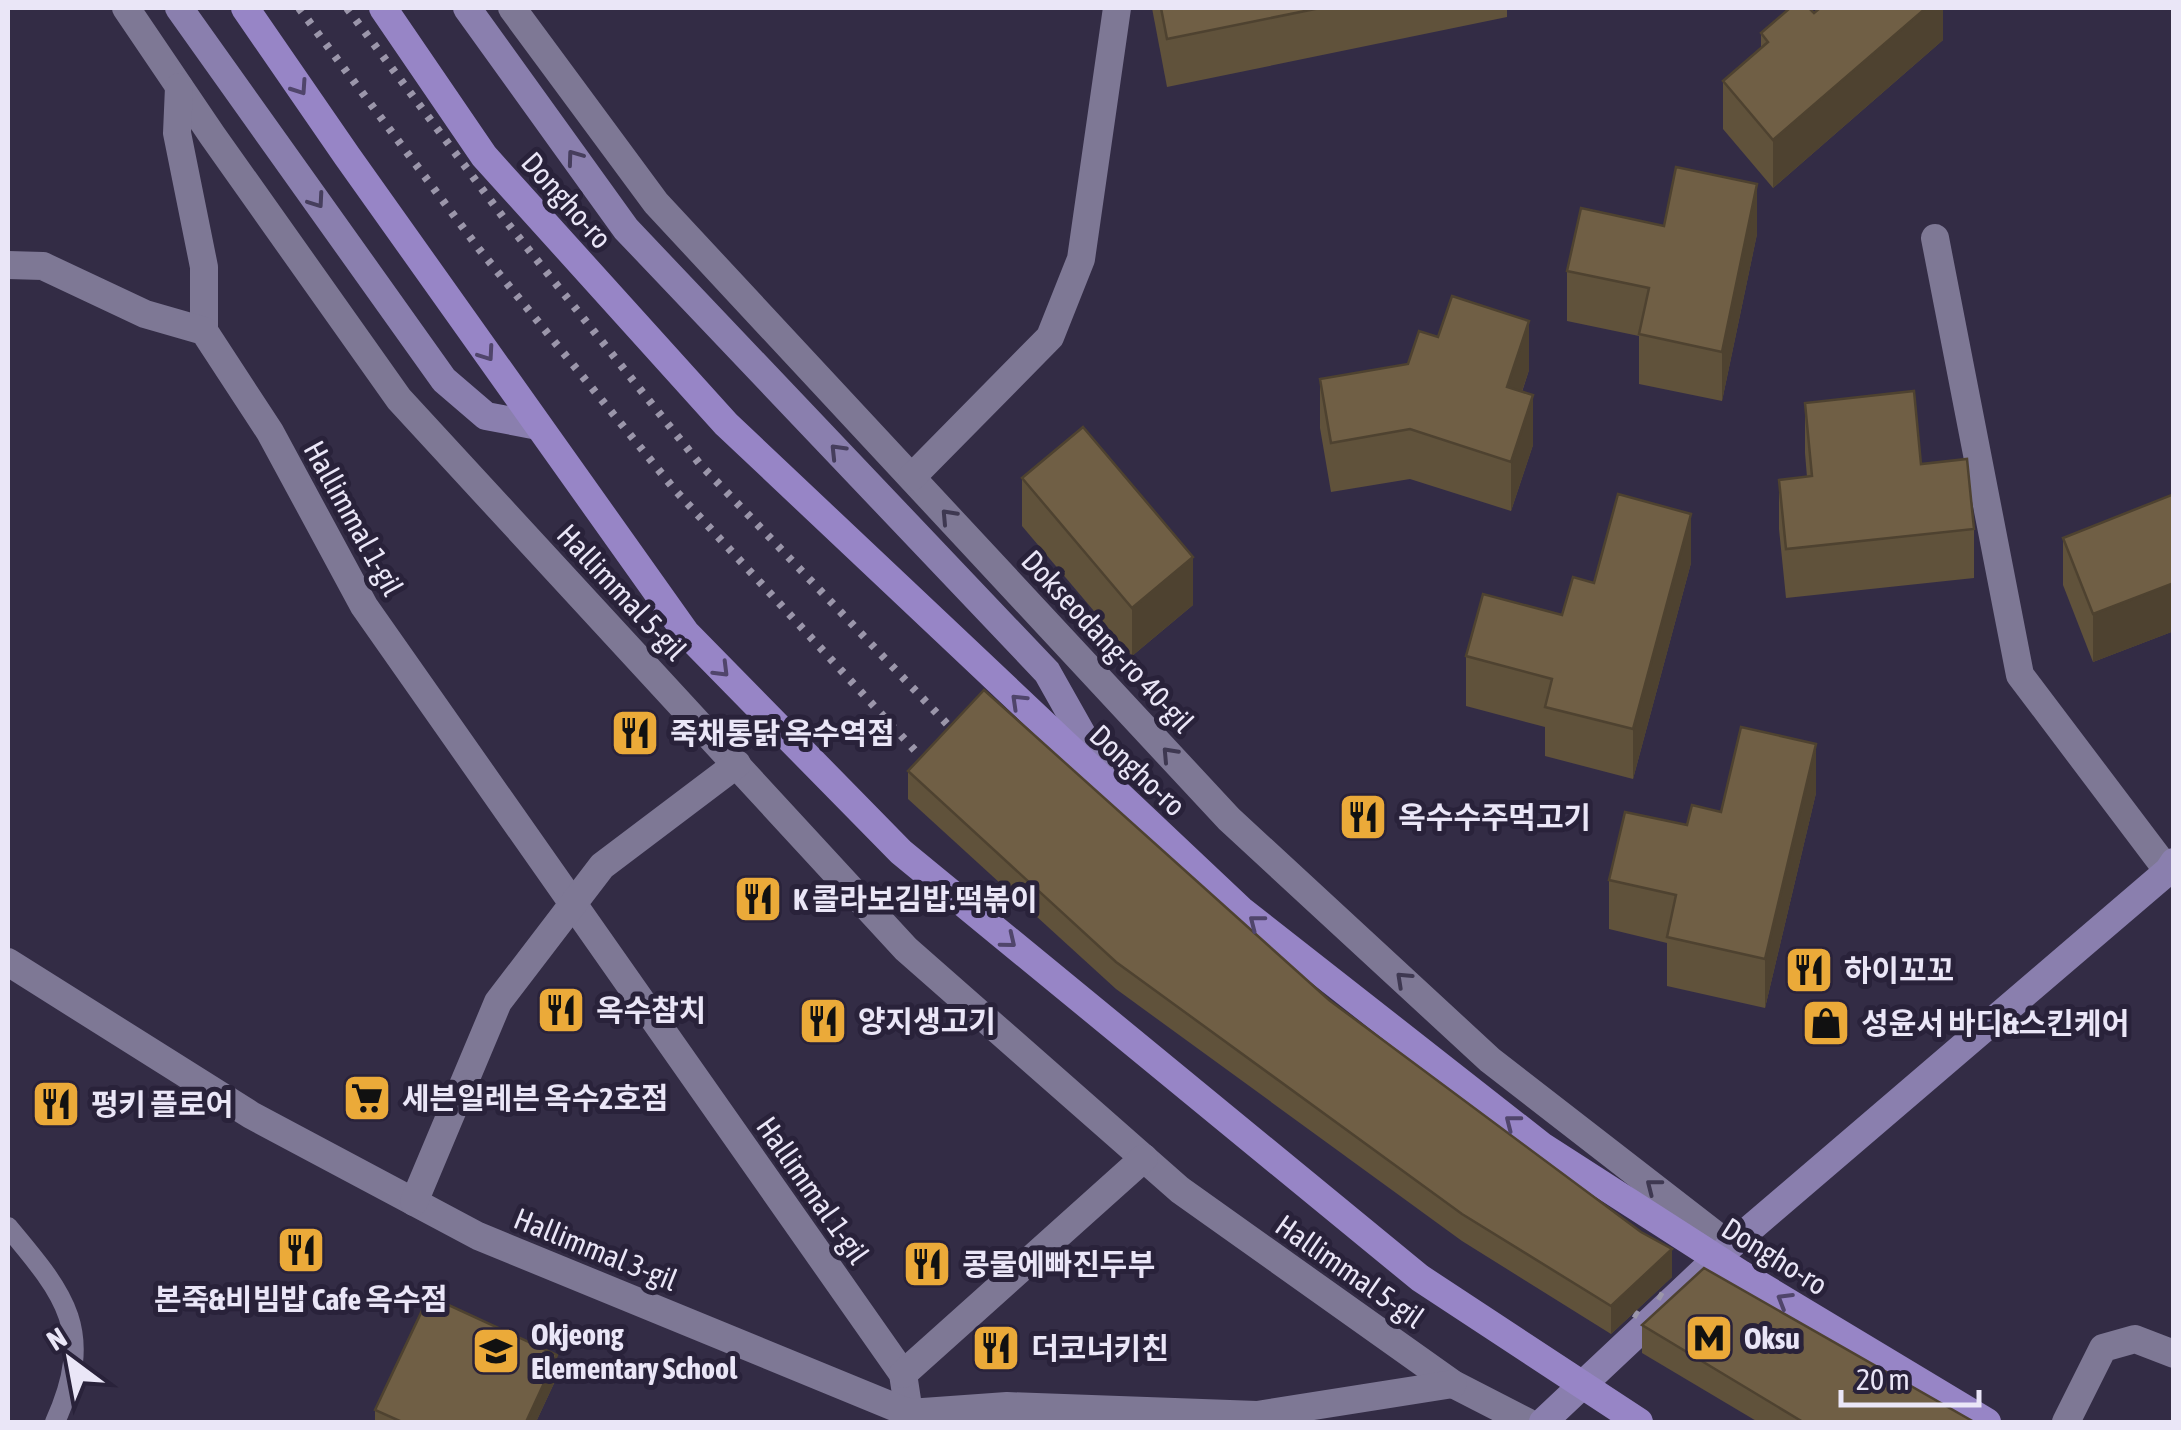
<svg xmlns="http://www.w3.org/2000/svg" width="2181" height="1430" font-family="'Asap Condensed','Noto Sans KR',sans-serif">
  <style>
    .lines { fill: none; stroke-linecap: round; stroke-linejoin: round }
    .service { stroke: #7e7895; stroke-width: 20 }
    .pedestrian { stroke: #7e7895; stroke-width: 28 }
    .minor { stroke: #7e7895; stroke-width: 28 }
    .secondary { stroke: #8a7fae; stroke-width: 28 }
    .primary { stroke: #9785c6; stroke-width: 28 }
    .rail { stroke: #9b96aa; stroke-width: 8; stroke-dasharray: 5 10; stroke-linecap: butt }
    .wall { fill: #60523b }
    .shaded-wall { fill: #4e4230 }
    .building { fill: #705f45; stroke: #4e4230; stroke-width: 2.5 }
    .oneway { stroke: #50456b }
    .oneway2 { stroke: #463e5d }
    .oneway3 { stroke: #3e3851 }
    .labels { text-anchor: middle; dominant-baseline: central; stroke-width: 10; stroke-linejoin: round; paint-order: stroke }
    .street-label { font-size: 30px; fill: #eae6f7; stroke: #29223a }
    .poi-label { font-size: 30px; font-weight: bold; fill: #eae6f7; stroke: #29223a; text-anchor: start }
  </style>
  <rect width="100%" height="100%" fill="#332c45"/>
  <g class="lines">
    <path class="service" d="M8,1227C65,1295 96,1331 55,1422"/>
    <polyline class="pedestrian" points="2066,1422 2103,1348 2135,1339 2174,1354"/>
    <g class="minor">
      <polyline points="126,8 212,135 399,399 906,949 1180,1190 1453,1384 1527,1422"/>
      <polyline points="512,8 656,203 1229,819 1490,1060 1730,1246"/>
      <polyline points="179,87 177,133 204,267 204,331"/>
      <polyline points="1935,238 2020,675 2168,871"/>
      <polyline points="8,265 43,266 145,314 204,331 270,432 364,606 903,1374 909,1413 914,1422"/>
      <polyline points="912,477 1050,337 1081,259 1117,8"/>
      <polyline points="8,962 251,1115 478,1236 909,1413 1007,1406 1257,1415 1453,1384"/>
      <polyline points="414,1202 498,1002 602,866 737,764"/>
      <polyline points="903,1374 1144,1158"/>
    </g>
    <g class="secondary">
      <polyline points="179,8 444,380 486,416 538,426"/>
      <polyline points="467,8 626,229 1047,672 1109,782"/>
      <polyline points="1543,1422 1730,1246 2168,871 2174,862"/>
    </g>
    <g class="primary">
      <polyline points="245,8 347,156 686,633 901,852 1420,1278 1639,1422"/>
      <polyline points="383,8 484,156 726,424 1241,910 1542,1146 1741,1274 1987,1422"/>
    </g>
    <g class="rail">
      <polyline points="299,8 479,249 675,490 920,756 944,776"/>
      <polyline points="347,8 509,225 699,463 967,745"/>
      <polyline points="1632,1280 1693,1315"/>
      <polyline points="1608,1298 1673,1336"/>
    </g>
  </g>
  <g class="wall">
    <polygon points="1152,8 1507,8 1507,17 1167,87"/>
    <polygon points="1943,8 1943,40 1773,188 1723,129 1723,81 1761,49 1761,33 1814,13"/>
    <polygon points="2174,128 2174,179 2172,177"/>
    <polygon points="1664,226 1757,234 1722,401 1639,384 1639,336 1567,321 1567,271"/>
    <polygon points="1529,370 1522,392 1533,445 1511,511 1410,479 1331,492 1320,428 1320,379"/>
    <polygon points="1805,403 1921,464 1974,529 1974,578 1786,598 1779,529 1779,480 1807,477 1805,453"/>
    <polygon points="1022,478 1193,605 1132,656 1022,526"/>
    <polygon points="2174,494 2174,631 2093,662 2063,585 2063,538"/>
    <polygon points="1691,563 1633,779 1545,756 1545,727 1466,706 1466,656 1562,615 1594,583"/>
    <polygon points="908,771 1329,1000 1672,1277 1611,1334 1462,1241 1116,989 908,799"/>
    <polygon points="1816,793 1765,1008 1667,986 1667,943 1609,929 1609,880 1687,825 1721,812"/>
    <polygon points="1642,1325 1974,1422 1758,1422 1642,1353"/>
    <polygon points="557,1377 536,1422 375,1422 375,1410"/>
  </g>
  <g class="shaded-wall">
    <polygon points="1926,8 1943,8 1943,40 1773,188 1773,140"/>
    <polygon points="1757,184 1757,234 1722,401 1722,352"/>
    <polygon points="1529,321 1529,370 1507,436 1507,387"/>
    <polygon points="1533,395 1533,445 1511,511 1511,462"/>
    <polygon points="1691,514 1691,563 1633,779 1633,729"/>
    <polygon points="1193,557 1193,605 1132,656 1132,608"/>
    <polygon points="2174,583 2174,631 2093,662 2093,614"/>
    <polygon points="1816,744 1816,793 1765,1008 1765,959"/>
    <polygon points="1672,1249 1672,1277 1611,1334 1611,1306"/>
    <polygon points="557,1355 557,1377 536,1422 526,1422"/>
  </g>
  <g class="building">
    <polygon points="1161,8 1320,8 1167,39"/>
    <polygon points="1790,8 1809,8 1814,13 1820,8 1926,8 1773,140 1723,81 1768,42 1761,33"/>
    <polygon points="1676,167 1757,184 1722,352 1639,334 1649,288 1567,271 1581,208 1664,226"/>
    <polygon points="1452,296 1529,321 1507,387 1533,395 1511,462 1410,429 1331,443 1320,379 1408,364 1419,331 1438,337"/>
    <polygon points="1914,391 1921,464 1967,459 1974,529 1786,549 1779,480 1812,476 1805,403"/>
    <polygon points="1083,427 1193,557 1132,608 1022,478"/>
    <polygon points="1618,494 1691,514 1633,729 1545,707 1552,679 1466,656 1483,594 1562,615 1573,577 1594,583"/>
    <polygon points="2174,494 2174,583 2093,614 2063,538"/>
    <polygon points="984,690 1329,1000 1641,1232 1672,1249 1611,1306 1462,1214 1116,962 908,771"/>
    <polygon points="1741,727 1816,744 1765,959 1667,937 1676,895 1609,880 1625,812 1687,825 1692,805 1721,812"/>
    <polygon points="1704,1268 1974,1422 1803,1422 1642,1325"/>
    <polygon points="429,1296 557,1355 526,1422 402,1422 375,1410"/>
  </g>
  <defs><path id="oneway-chevron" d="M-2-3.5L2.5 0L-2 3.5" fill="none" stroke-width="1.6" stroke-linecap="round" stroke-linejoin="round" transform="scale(2.5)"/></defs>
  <g class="oneway">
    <use href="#oneway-chevron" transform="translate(300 88) rotate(56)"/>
    <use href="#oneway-chevron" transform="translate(487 354) rotate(55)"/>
    <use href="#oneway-chevron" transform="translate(722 670) rotate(45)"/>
    <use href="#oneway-chevron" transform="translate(1018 701) rotate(-136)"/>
    <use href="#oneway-chevron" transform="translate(1256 922) rotate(-142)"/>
    <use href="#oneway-chevron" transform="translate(1009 941) rotate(39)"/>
    <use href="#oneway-chevron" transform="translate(1512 1122) rotate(-142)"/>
    <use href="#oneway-chevron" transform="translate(1784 1300) rotate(-149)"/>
  </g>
  <g class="oneway2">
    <use href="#oneway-chevron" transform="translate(574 157) rotate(-126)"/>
    <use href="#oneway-chevron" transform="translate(317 201) rotate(55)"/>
    <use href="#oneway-chevron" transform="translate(837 451) rotate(-134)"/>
  </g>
  <g class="oneway3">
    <use href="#oneway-chevron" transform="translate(948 516) rotate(-133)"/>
    <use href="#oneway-chevron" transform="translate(1169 754) rotate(-133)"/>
    <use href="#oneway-chevron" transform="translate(1403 979) rotate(-137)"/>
    <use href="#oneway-chevron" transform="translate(1653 1186) rotate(-142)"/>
  </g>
  <defs>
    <g id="restaurant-square" transform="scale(2.5)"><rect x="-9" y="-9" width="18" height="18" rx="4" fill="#ebaa39" stroke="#29223a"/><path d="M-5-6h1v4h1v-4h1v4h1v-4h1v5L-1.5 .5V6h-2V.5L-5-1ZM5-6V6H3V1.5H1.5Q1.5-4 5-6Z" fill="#111"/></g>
    <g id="shop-square" transform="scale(2.5)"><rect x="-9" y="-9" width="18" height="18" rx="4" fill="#ebaa39" stroke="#29223a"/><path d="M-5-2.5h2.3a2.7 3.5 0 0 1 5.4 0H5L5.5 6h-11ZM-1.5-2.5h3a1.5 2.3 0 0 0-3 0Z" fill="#111"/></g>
    <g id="supermarket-square" transform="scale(2.5)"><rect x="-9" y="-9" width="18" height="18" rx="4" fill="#ebaa39" stroke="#29223a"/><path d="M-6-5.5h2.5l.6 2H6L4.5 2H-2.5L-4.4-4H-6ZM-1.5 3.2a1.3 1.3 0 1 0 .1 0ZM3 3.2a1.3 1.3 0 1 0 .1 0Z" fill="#111"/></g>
    <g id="metro-square" transform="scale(2.5)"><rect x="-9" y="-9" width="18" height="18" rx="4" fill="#ebaa39" stroke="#29223a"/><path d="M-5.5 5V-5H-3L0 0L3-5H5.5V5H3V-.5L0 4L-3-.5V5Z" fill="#111"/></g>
    <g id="school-square" transform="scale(2.5)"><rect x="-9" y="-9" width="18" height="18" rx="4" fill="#ebaa39" stroke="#29223a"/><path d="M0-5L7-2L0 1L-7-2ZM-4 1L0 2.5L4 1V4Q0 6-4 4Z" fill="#111"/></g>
  </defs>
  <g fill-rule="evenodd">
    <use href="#restaurant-square" x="635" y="733"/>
    <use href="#restaurant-square" x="1363" y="817"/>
    <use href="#restaurant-square" x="758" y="899"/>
    <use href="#restaurant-square" x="1809" y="970"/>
    <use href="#restaurant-square" x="561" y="1010"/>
    <use href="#restaurant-square" x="823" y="1021"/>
    <use href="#shop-square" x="1826" y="1023"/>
    <use href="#supermarket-square" x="367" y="1098"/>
    <use href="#restaurant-square" x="56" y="1104"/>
    <use href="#restaurant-square" x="301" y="1250"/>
    <use href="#restaurant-square" x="927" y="1264"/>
    <use href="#metro-square" x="1709" y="1338"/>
    <use href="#restaurant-square" x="996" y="1348"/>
    <use href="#school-square" x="496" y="1351"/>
  </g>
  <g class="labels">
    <g class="street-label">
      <text transform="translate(567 200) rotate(48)">Dongho-ro</text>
      <text transform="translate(354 518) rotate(61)">Hallimmal 1-gil</text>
      <text transform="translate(622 592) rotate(47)">Hallimmal 5-gil</text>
      <text transform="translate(1108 641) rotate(47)">Dokseodang-ro 40-gil</text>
      <text transform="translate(1138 770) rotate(43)">Dongho-ro</text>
      <text transform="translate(813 1190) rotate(55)">Hallimmal 1-gil</text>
      <text transform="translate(596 1249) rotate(22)">Hallimmal 3-gil</text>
      <text transform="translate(1775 1256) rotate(32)">Dongho-ro</text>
      <text transform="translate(1350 1271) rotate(35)">Hallimmal 5-gil</text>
    </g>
    <g class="poi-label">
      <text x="670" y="733">죽채통닭 옥수역점</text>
      <text x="1398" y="817">옥수수주먹고기</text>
      <text x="793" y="899">K 콜라보김밥.떡볶이</text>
      <text x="1844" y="970">하이꼬꼬</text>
      <text x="596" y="1010">옥수참치</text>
      <text x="858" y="1021">양지생고기</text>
      <text x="1861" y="1023">성윤서 바디&amp;스킨케어</text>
      <text x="402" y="1098">세븐일레븐 옥수2호점</text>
      <text x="91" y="1104">펑키 플로어</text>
      <text x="962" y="1264">콩물에빠진두부</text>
      <text x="301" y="1299" text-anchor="middle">본죽&amp;비빔밥 Cafe 옥수점</text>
      <text x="531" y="1334">Okjeong<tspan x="531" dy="34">Elementary School</tspan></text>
      <text x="1744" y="1338">Oksu</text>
      <text x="1031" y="1348">더코너키친</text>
    </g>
  </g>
  <rect width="2181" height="1430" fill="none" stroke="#eae6f7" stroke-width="20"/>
  <g transform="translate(70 1360) rotate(328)" stroke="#29223a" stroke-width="8" paint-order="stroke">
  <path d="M0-8L18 38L0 25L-18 38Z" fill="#eae6f7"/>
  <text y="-15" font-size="28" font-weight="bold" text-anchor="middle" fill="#eae6f7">N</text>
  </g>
  <path d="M1841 1390v15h138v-15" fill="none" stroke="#eae6f7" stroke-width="5"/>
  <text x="1856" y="1390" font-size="30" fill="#eae6f7" stroke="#29223a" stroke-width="8" paint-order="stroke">20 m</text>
</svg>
